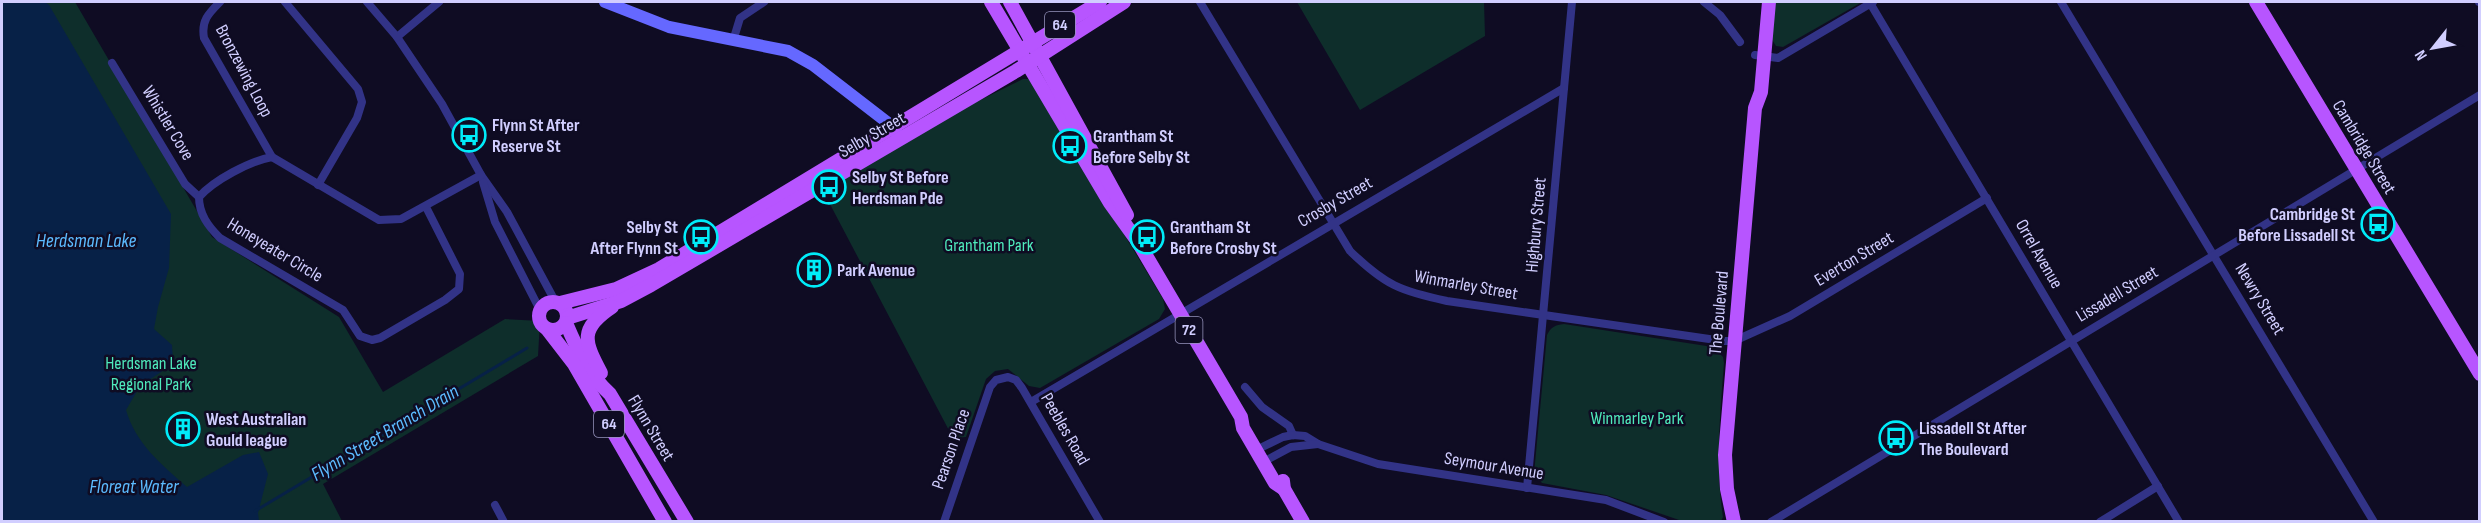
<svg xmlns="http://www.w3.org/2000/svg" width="2481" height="523" font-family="'Sofia Sans Condensed',sans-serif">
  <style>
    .green { fill: #0e2e2b }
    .water { fill: #072147 }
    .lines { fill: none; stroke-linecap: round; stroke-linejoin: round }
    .stream { stroke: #072147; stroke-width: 3 }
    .minor { stroke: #323387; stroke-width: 8 }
    .secondary { stroke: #6568ff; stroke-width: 12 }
    .primary { stroke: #b755ff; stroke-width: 14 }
    .labels { text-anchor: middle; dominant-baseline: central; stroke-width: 5; stroke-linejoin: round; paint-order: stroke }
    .shield { fill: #0f0c23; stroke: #9794bd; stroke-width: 1.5 }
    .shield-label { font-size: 16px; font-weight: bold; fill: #d1ceff }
    .street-label { font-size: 18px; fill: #d1ceff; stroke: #0f0c23 }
    .poi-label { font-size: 18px; font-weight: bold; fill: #d1ceff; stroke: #0f0c23; text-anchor: start }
    .park-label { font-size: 18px; fill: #4feabc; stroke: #0f0c23 }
    .water-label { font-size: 20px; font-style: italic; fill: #5cbbff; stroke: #0f0c23 }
  </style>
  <rect width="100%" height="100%" fill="#0f0c23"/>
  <g class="green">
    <polygon points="2,2 75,2 212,237 339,317 383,392 505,319 540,321 538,356 323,484 342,521 2,521"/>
    <polygon points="1297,2 1484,2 1485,36 1360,110"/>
    <polygon points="1772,2 1862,2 1783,47 1776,46 1771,38"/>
    <polygon points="1023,79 1029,79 1033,83 1163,299 1165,309 1159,319 1040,388 1029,386 1008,369 995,371 986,379 966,437 953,438 822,189 956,112"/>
    <path d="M1564,324L1713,347L1723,357L1724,363C1720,415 1715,465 1723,517L1721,521H1682L1606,495L1542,483L1534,474L1547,335C1551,327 1555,325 1564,324Z"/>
  </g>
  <path class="water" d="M2,2H45L49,5L171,214L169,268L158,307L154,329L172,345L173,364L140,386L126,410C136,444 161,464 187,487L243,455L259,452L268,474L258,513L259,521H2Z"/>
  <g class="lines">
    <polyline class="stream" points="255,511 527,348"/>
    <g class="minor">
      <path d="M220,2C208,14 201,21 204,38L272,157"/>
      <polyline points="285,2 358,89 362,102 357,118 318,185"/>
      <polyline points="367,2 397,37 442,104 481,175 507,212 555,301"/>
      <path d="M1200,2L1350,251C1385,285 1400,291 1447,301L1723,341H1734L1790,316L1987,198"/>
      <polyline points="1704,2 1720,15 1740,42"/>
      <polyline points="2061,2 2374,522"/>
      <polyline points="2479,2 2480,2"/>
      <polyline points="1870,3 2179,522"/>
      <polyline points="397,37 439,2"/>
      <polyline points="733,41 740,18 764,2"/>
      <polyline points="1755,55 1778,58 1873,2"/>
      <polyline points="112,63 185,184 199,197"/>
      <polyline points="483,182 495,222 540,310"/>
      <path d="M426,207L460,274L459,289L445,300L380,338L372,340L360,336L343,310L220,238C208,226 199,214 199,197C214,180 250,161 272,157L379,220L401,219L481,175"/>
      <polyline points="1245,387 1262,407 1289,426 1293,435"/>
      <polyline points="1031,402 1564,88"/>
      <polyline points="1256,450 1283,437 1293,435 1305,436 1318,444 1378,464 1606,500 1664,522"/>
      <polyline points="1263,462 1291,447 1318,444"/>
      <polyline points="1527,488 1572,2"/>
      <polyline points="495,505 504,522"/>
      <polyline points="944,522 990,387 996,380 1008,377 1016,380 1022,388 1100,522"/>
      <polyline points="1771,522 2480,95"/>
      <polyline points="2100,522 2158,486"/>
    </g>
    <polyline class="secondary" points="605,2 669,27 788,51 813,65 892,126 897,134"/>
    <g class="primary">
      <polyline points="991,2 1110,203 1138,242 1241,417 1243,428 1275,483 1284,489"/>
      <polyline points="1010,2 1127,215"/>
      <polyline points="2256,2 2480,374"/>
      <circle cx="553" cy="316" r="14"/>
      <polyline points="560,303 616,289 659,269 1100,2"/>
      <polyline points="567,318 621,301 651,285 1016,71 1124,2"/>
      <path d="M566,323C577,349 588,374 610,394L687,522"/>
      <polyline points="547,329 574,364 665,522"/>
      <path d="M601,373C584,341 579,329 612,307"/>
      <polyline points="1283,481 1284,489 1303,522"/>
      <polyline points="1734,522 1727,489 1725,455 1755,108 1761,92 1769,2"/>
    </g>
  </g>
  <defs>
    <g id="bus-ring" transform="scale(1.725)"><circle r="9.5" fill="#0f0c23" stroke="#00ecf9" stroke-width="1.5"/><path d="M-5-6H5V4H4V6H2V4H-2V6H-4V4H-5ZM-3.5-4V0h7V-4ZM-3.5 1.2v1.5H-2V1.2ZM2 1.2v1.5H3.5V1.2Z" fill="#00ecf9"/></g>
    <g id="building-ring" transform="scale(1.725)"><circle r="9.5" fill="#0f0c23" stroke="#00ecf9" stroke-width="1.5"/><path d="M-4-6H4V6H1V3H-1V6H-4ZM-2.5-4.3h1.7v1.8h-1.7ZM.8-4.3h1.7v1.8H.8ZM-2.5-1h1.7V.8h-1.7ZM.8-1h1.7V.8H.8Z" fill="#00ecf9"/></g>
  </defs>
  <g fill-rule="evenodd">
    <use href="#bus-ring" x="469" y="135"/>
    <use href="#bus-ring" x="1070" y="146"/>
    <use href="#bus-ring" x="829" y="187"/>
    <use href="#bus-ring" x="2378" y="224"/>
    <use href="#bus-ring" x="701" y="237"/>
    <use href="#bus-ring" x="1147" y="237"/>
    <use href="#building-ring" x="814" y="270"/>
    <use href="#building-ring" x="183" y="429"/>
    <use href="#bus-ring" x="1896" y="438"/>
  </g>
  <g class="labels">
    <g class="shield">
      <rect x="1045" y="12" width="30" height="26" rx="4.5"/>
      <rect x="1175.5" y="317" width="27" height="26" rx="4.5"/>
      <rect x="594" y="411" width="30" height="26" rx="4.5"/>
    </g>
    <g class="shield-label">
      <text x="1060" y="25">64</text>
      <text x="1189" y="330">72</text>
      <text x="609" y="424">64</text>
    </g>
    <g class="street-label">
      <text transform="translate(244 71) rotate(62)">Bronzewing Loop</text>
      <text transform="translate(168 123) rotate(59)">Whistler Cove</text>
      <text transform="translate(872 135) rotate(-30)">Selby Street</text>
      <text transform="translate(2364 147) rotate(59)">Cambridge Street</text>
      <text transform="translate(1335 202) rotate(-30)">Crosby Street</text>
      <text transform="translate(1536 225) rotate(-85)">Highbury Street</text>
      <text transform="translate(275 250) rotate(31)">Honeyeater Circle</text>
      <text transform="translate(2039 254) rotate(60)">Orrel Avenue</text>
      <text transform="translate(1854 259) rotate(-31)">Everton Street</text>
      <text transform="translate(1466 285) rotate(10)">Winmarley Street</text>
      <text transform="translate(2117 294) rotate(-31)">Lissadell Street</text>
      <text transform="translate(2260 299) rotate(59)">Newry Street</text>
      <text transform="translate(1719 313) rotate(-85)">The Boulevard</text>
      <text transform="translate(651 428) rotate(59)">Flynn Street</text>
      <text transform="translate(1065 429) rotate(60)">Peebles Road</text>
      <text transform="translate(951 449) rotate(-71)">Pearson Place</text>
      <text transform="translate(1494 466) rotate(9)">Seymour Avenue</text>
    </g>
    <g class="poi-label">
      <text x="492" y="125">Flynn St After<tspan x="492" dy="21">Reserve St</tspan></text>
      <text x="1093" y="136">Grantham St<tspan x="1093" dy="21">Before Selby St</tspan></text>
      <text x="852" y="177">Selby St Before<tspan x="852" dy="21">Herdsman Pde</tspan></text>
      <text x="2355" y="214" text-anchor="end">Cambridge St<tspan x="2355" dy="21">Before Lissadell St</tspan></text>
      <text x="678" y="227" text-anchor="end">Selby St<tspan x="678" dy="21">After Flynn St</tspan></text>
      <text x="1170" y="227">Grantham St<tspan x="1170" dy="21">Before Crosby St</tspan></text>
      <text x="837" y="270">Park Avenue</text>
      <text x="206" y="419">West Australian<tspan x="206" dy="21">Gould league</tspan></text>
      <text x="1919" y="428">Lissadell St After<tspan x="1919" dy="21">The Boulevard</tspan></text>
    </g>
    <g class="park-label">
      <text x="989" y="245">Grantham Park</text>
      <text x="151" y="363">Herdsman Lake<tspan x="151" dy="21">Regional Park</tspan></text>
      <text x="1637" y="418">Winmarley Park</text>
    </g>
    <g class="water-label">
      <text x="86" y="241">Herdsman Lake</text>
      <text transform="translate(385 433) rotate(-31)">Flynn Street Branch Drain</text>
      <text x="134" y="487">Floreat Water</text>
    </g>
  </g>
  <rect width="2481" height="523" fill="none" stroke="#d1ceff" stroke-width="6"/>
  <g transform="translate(2433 48) rotate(239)" stroke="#0f0c23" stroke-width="4.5" paint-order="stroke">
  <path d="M0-4.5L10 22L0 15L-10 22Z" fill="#d1ceff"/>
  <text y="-9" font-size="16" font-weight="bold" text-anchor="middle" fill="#d1ceff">N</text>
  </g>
</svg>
